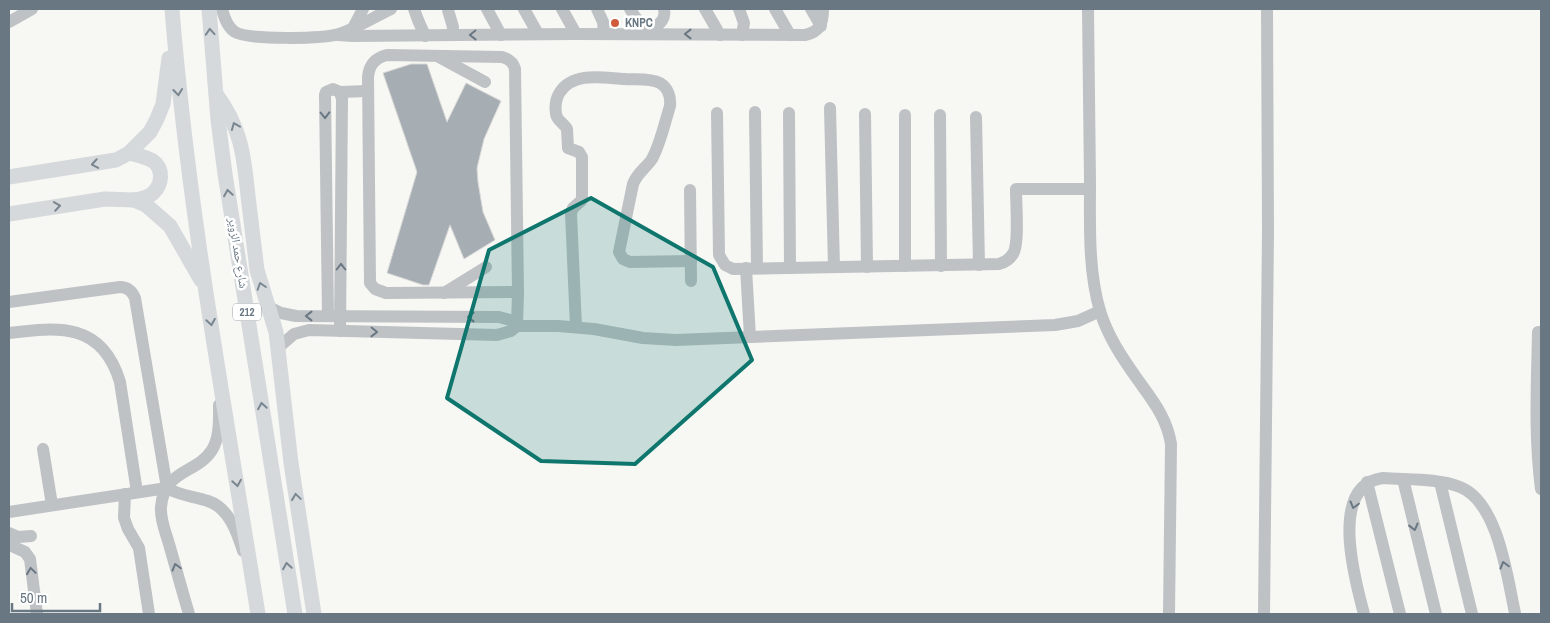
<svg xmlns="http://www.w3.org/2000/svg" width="1550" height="623" font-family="'Archivo Narrow','Noto Naskh Arabic',sans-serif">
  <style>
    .building { fill: #a6adb3; stroke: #d8d8d7 }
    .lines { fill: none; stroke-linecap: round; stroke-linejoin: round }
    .minor { stroke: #bec2c5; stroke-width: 12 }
    .major { stroke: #d5d9dc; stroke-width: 15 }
    .oneway { stroke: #798690 }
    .oneway2 { stroke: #697782 }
    .marked { fill: #0f766e; fill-opacity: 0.2; stroke: #0f766e; stroke-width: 4; stroke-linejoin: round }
    .poi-dot { fill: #cf5d3c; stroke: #fff; stroke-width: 2 }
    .labels { text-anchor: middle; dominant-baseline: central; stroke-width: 5; stroke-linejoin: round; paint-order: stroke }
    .shield { fill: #fff; stroke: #96a0a8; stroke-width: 1 }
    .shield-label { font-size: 11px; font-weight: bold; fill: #697782 }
    .poi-label { font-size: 12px; font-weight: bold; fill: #697782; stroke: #fff; text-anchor: start }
    .street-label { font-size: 12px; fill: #697782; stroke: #fff }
  </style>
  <rect width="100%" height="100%" fill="#f7f7f4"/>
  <polygon class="building" points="411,64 427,64 447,122 466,83 501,101 484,139 477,168 478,182 483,212 495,240 464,259 450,225 429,285 423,285 387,273 417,172 383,73"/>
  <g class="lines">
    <g class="minor">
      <path d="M222,9C224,17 227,27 235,32C248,40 323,39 339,34C357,28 374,17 391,9"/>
      <polyline points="414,9 418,20 425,36"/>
      <polyline points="487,9 501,35"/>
      <polyline points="524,9 538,34"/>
      <polyline points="562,9 576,34"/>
      <polyline points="597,9 603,22 604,34"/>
      <path d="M630,9C634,15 637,22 644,25C655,31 667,21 664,9"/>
      <polyline points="705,9 720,35"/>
      <polyline points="739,9 744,23 742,35"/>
      <polyline points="775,9 790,35"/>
      <polyline points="811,9 821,26"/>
      <path d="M1088,9C1089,67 1089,125 1090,183C1090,225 1088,270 1100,311C1108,337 1123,359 1138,380C1153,401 1167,418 1171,444L1169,614"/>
      <polyline points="448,10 453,27 452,35"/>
      <polyline points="9,22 32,9"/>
      <polyline points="353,28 363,9"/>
      <path d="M338,35L353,36L576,34L805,35C820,32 823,23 823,9"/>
      <polyline points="439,57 485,82"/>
      <polyline points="340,92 368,91"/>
      <polyline points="830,108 834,267"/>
      <polyline points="755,112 757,268"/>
      <path d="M717,113L719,255L725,265L733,269L999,264C1006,262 1011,258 1014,252C1019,240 1016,204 1016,189H1090"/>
      <polyline points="789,113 790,268"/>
      <polyline points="865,114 867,267"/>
      <polyline points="905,115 905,266"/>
      <polyline points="940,115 941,266"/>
      <polyline points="976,117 979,265"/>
      <polyline points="690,190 691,281"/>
      <polyline points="746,268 750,337"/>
      <polyline points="444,293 486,267"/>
      <path d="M9,302L120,287C127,287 132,291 135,298L167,488"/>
      <polyline points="269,307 281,313 296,316 499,317 510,320 517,326"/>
      <polyline points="328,316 325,95 326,92 333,89 340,92 342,99 340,331"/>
      <path d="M517,326L518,292L515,69C513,62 509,59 502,57L387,55C375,58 369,65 368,77L370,283L375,289L386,293L518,292"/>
      <path d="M576,327L571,213L573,208L582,200V157L579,152L568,148L567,129C564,123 557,121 556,114C555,107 556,98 560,92C574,71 604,78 625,79C636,80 650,78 660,83C668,88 671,97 670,106C665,122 660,145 652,159C646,168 637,173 633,184L619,252L623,259L630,262L691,261"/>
      <path d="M1541,332H1538C1537,386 1534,435 1541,489"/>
      <path d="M9,333C59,327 102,322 120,382L137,492"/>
      <polyline points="279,347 294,334 309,330 497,335 511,331 517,326 558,326 594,329 643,338 676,340 1055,325 1078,321 1100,311"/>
      <polyline points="43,449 52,505"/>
      <polyline points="1403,479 1436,614"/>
      <polyline points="1367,482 1400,614"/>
      <polyline points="1440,482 1472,614"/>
      <polyline points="125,494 124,518 128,529 139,548 149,614"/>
      <path d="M9,512L167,488C180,496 194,496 208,501C229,508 237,532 243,551"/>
      <polyline points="9,533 18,537 31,536"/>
      <polyline points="9,537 14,547 25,552 30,559 37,614"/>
      <path d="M189,614C182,591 176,568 169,544C166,533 160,520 161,507C164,469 197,474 212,450C220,437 219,419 219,405"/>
      <polyline points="1264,614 1268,231 1267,9"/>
      <path d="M1364,614C1355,580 1328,485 1383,478C1407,480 1437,478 1460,487C1498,502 1507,576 1515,613"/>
    </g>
    <g class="major">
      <path d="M172,9C188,212 226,413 258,614"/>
      <polyline points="209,9 218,120 225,174 295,614"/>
      <path d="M216,94C241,127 244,156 248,196C251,221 254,245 257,270L276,332L291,463L314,614"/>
      <path d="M129,153C137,155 146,157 153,161C164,169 162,185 153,193C148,198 141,199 134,200"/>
      <polyline points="9,177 97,163 116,160 129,153 150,132 157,119 163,104 169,58"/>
      <polyline points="9,214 105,199 134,200 146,205 170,226 201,280"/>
    </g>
  </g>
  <defs><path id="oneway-chevron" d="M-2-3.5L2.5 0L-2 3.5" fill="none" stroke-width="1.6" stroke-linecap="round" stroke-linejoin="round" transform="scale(1.25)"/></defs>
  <g class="oneway">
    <use href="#oneway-chevron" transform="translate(210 32) rotate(-94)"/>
    <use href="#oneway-chevron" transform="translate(178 92) rotate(84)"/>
    <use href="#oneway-chevron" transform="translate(235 126) rotate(-112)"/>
    <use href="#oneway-chevron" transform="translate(95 164) rotate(170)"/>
    <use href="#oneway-chevron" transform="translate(228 193) rotate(-99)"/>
    <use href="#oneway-chevron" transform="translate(57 206) rotate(-9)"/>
    <use href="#oneway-chevron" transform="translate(261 286) rotate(-108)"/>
    <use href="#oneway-chevron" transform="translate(211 322) rotate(81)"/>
    <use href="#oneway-chevron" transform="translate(262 406) rotate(-99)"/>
    <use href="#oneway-chevron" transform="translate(237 483) rotate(81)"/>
    <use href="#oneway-chevron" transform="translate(296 497) rotate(-98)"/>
    <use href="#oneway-chevron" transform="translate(287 566) rotate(-99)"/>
  </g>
  <g class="oneway2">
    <use href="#oneway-chevron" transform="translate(688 34) rotate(-180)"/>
    <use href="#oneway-chevron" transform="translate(473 35) rotate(179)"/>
    <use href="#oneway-chevron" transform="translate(325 115) rotate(89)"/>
    <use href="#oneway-chevron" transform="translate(341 267) rotate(-90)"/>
    <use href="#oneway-chevron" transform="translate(309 316) rotate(-180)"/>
    <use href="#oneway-chevron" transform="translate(471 317) rotate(-180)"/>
    <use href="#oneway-chevron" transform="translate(374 332) rotate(1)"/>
    <use href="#oneway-chevron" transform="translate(1354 505) rotate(105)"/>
    <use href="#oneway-chevron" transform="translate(1414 527) rotate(76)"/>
    <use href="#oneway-chevron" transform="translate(1504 565) rotate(-105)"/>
    <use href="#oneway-chevron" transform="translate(176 567) rotate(-106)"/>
    <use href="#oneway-chevron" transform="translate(31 571) rotate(-98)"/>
  </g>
  <path class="marked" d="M591,198L713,267L752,360L635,464L541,461L447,398L489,250Z"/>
  <circle class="poi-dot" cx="615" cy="23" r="5"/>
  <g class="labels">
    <rect class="shield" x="233" y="303.5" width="28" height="17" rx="4"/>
    <g class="shield-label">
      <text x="247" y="312">212</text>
    </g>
    <g class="poi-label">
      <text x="625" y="23">KNPC</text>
    </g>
    <g class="street-label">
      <text transform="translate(238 253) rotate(81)">شارع حمد الزوير</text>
    </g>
  </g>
  <rect width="1550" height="623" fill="none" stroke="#697782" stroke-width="20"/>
  <path d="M12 603v8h88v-8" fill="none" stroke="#697782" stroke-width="2.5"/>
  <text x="20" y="603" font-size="15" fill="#697782" stroke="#ffffff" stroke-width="4" paint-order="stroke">50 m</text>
</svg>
